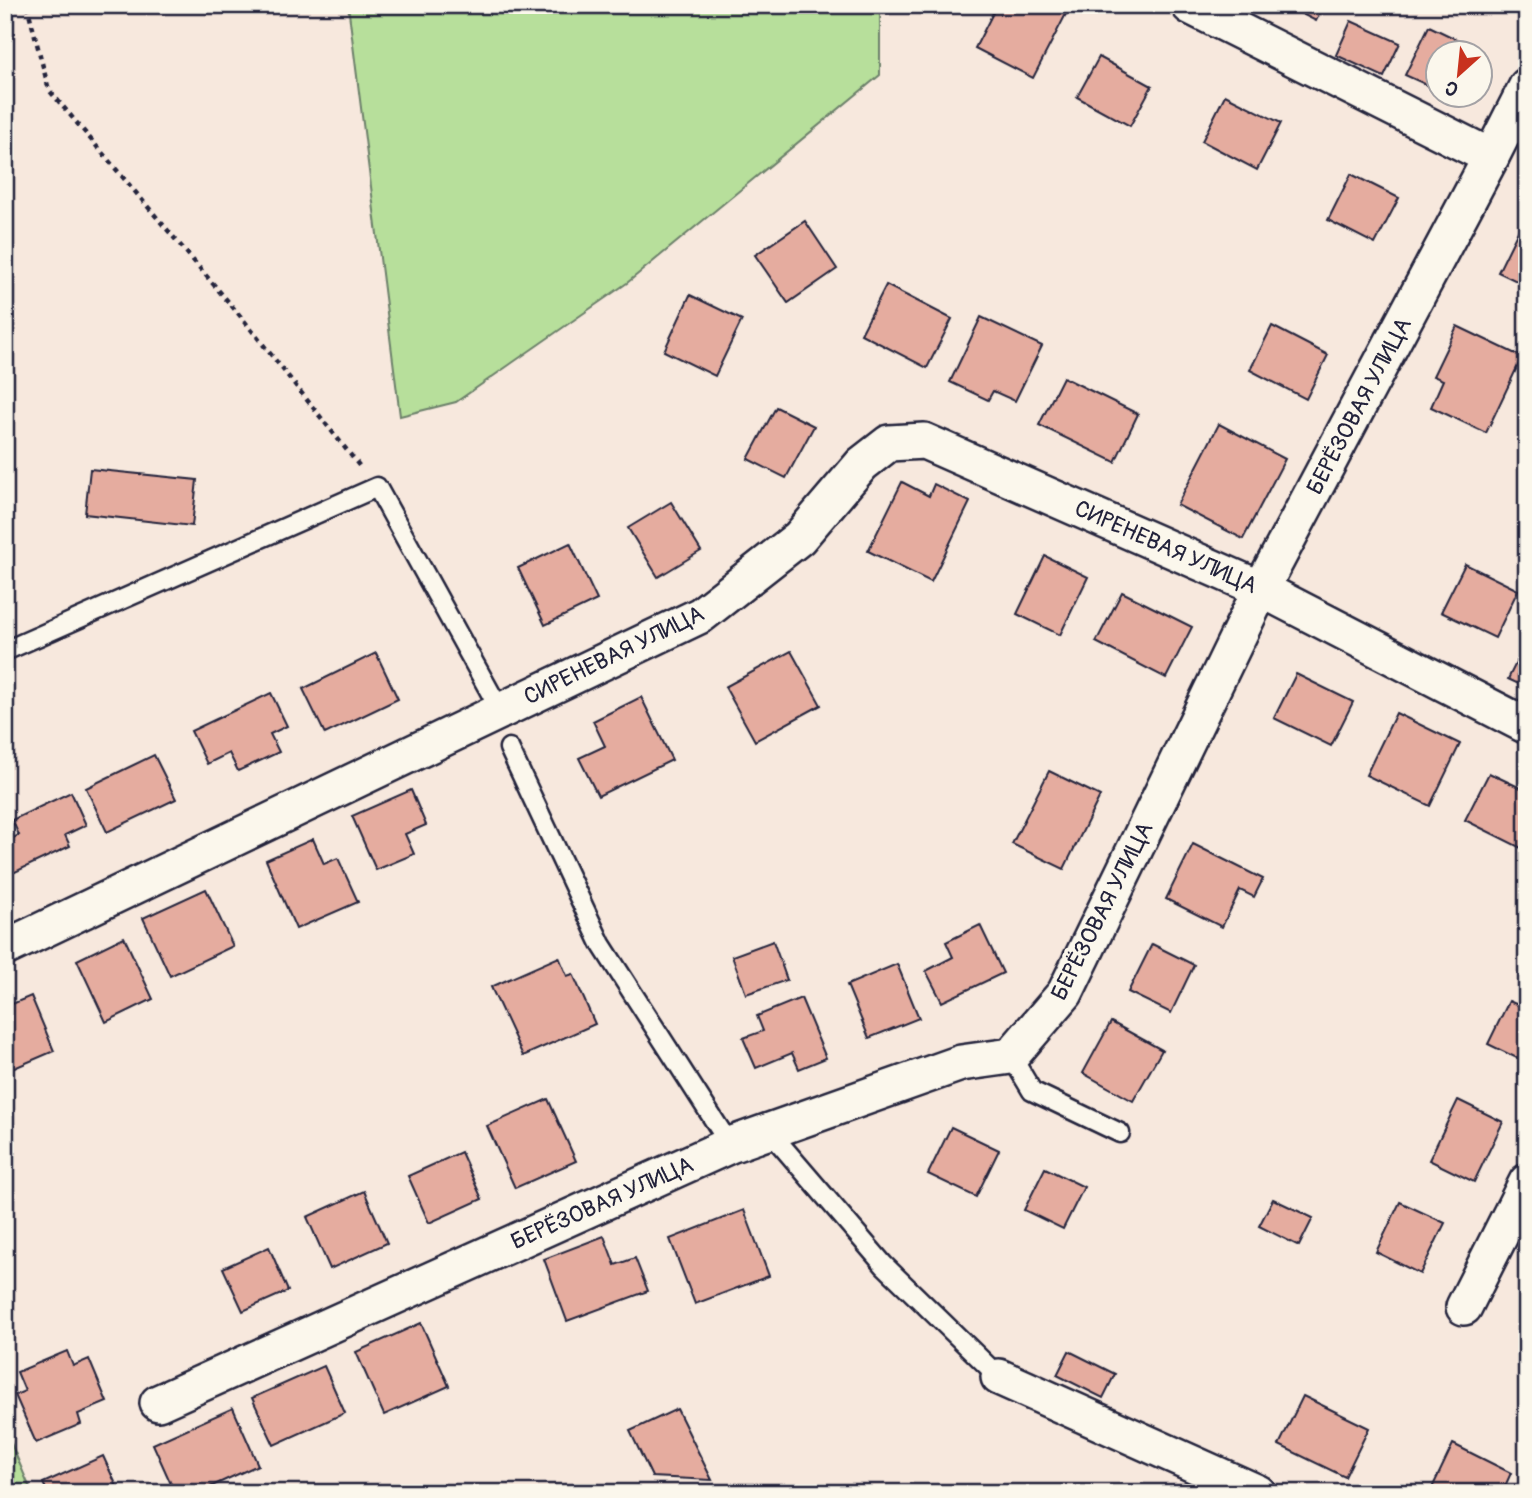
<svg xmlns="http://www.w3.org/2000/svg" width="1532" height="1498" font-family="Pangolin,sans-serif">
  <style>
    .green { fill: #b7df9b; stroke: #6c806b; stroke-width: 2 }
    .building { fill: #e5ac9f; stroke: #22223b; stroke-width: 2 }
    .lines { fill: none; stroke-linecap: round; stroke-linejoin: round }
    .service-casing { stroke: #22223b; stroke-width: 23 }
    .minor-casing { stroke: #22223b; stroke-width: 40 }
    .path { stroke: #22223b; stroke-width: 4.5; stroke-dasharray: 5 5; stroke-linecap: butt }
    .service { stroke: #fbf7ec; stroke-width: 18 }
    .minor { stroke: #fbf7ec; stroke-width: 35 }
    .labels { text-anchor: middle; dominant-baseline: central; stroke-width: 7; stroke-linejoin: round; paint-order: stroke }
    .street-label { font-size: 23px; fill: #22223b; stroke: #fbf7ec }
  </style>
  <rect width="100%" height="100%" fill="#f7e8dd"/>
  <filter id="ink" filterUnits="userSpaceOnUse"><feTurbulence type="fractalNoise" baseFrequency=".0143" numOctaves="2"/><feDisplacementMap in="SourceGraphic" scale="14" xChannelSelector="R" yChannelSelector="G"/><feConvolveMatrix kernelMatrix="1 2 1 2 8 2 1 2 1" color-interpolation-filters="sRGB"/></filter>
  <g filter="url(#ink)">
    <g class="green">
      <polygon points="348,5 880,5 880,75 627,283 456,402 400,416"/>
      <polygon points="5,1429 32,1493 5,1493"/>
    </g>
    <g class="building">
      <polygon points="997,5 1049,5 1066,14 1033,78 975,48"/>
      <polygon points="1284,5 1324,5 1316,21"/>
      <polygon points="1351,21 1400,43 1384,77 1336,55"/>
      <polygon points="1429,26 1483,52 1480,60 1480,52 1438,52 1438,90 1405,75"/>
      <polygon points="1099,57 1152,86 1130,126 1077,97"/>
      <polygon points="1446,94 1463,94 1459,101"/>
      <polygon points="1225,95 1281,123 1257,170 1202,141"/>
      <polygon points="1351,174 1399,198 1375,244 1328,220"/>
      <polygon points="1527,213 1527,286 1498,272"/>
      <polygon points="805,221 837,269 788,303 755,255"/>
      <polygon points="886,285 952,319 927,368 861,334"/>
      <polygon points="690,295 742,320 715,376 664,351"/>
      <polygon points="981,317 1042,346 1015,401 993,391 988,400 950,382"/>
      <polygon points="1272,326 1328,355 1306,399 1250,370"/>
      <polygon points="1457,326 1522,357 1486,433 1431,407 1443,380 1433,376"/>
      <polygon points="1063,377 1138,414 1115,462 1039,425"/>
      <polygon points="776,407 814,426 786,478 748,459"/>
      <polygon points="1219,424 1285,459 1243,539 1177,505"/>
      <polygon points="90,469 197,480 192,526 85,514"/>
      <polygon points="902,482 929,496 934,484 970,502 931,582 868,551"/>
      <polygon points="671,502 701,551 658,577 628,528"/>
      <polygon points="570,543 597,600 545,625 518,568"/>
      <polygon points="1045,556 1088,577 1060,635 1017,614"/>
      <polygon points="1465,564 1518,590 1495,638 1441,612"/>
      <polygon points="1122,592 1192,627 1166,678 1096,642"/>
      <polygon points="1526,643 1527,643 1527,688 1508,679"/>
      <polygon points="791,651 821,705 755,741 725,687"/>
      <polygon points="376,653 398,699 325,734 303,689"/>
      <polygon points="1296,674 1353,702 1331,746 1274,718"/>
      <polygon points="271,693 287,726 270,734 279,752 238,771 229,753 207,764 191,731"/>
      <polygon points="641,697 672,760 598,796 579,758 605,746 593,721"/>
      <polygon points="1396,713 1460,744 1430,806 1366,775"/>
      <polygon points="154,755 176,799 107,832 86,788"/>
      <polygon points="1049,771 1100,796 1064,869 1012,844"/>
      <polygon points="1489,773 1527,791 1527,842 1523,849 1465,820"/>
      <polygon points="411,790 426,825 405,834 414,854 376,870 352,816"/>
      <polygon points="71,792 86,825 65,835 70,846 13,873 5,857 5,842 19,835 12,820"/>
      <polygon points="313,839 324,864 338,858 358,902 296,929 266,860"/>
      <polygon points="1193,844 1263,879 1254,897 1240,890 1222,927 1166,899"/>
      <polygon points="206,889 233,946 170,976 143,918"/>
      <polygon points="980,925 1003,973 942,1002 926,971 953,957 946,942"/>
      <polygon points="124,937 153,999 106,1022 77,960"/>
      <polygon points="773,941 787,980 746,994 732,956"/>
      <polygon points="1152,944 1194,965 1171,1013 1128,992"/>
      <polygon points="559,957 567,976 573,974 595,1024 523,1056 491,987"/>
      <polygon points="897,964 919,1018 869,1038 847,985"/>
      <polygon points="31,996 54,1051 5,1072 5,1007"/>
      <polygon points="801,998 826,1058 799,1069 792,1053 756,1068 743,1038 763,1031 757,1016"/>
      <polygon points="1509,1001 1527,1009 1527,1063 1488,1044"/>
      <polygon points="1111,1022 1162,1050 1133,1101 1083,1073"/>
      <polygon points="548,1099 576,1161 515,1188 487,1126"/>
      <polygon points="1458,1100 1503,1122 1474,1182 1429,1160"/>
      <polygon points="951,1127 999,1150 976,1197 928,1174"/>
      <polygon points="461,1152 482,1199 429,1223 408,1176"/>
      <polygon points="1045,1168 1084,1187 1063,1229 1024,1210"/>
      <polygon points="364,1191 387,1243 330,1269 307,1217"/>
      <polygon points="1273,1199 1313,1218 1299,1246 1259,1226"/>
      <polygon points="1400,1202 1445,1223 1420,1274 1376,1252"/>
      <polygon points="744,1210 769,1276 695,1304 670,1239"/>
      <polygon points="604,1236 615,1265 635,1258 648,1291 567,1321 544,1259"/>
      <polygon points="269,1247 288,1291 243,1311 223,1268"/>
      <polygon points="421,1323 449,1386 384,1415 356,1352"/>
      <polygon points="67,1351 73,1366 89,1359 107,1402 78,1414 81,1424 36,1443 15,1395 25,1391 17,1372"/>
      <polygon points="1069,1351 1115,1374 1103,1398 1057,1375"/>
      <polygon points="324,1366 345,1413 274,1445 252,1398"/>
      <polygon points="1303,1396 1369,1428 1345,1477 1279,1445"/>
      <polygon points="233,1408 258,1465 197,1493 175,1493 153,1444"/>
      <polygon points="677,1409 712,1480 652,1477 630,1431"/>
      <polygon points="1453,1444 1511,1473 1502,1493 1441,1493 1432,1488"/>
      <polygon points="103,1456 120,1493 48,1493 43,1483"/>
    </g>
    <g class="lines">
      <g class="service-casing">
        <g id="service">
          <polyline points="5,651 377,487 500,710"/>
          <polyline points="509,748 601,944 730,1145"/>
          <polyline points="1011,1056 1032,1091 1120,1133"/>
          <polyline points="769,1131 884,1265 999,1377"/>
        </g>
      </g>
      <g class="minor-casing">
        <g id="minor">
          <polyline points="1190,6 1491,157"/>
          <polyline points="5,948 701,615 799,538 862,464 889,443 924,441 1261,589 1527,726"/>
          <polyline points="1464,1307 1527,1182"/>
          <polyline points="999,1377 1258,1493"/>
          <polyline points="158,1403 730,1145 961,1063 1011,1056 1065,993 1261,589 1491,157 1527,86"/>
        </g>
      </g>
      <polyline class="path" points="27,5 49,90 242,318 361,468"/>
      <use href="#service" class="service"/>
      <use href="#minor" class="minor"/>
    </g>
  </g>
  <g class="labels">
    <g class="street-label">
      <text transform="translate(1359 406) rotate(-62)">БЕРЁЗОВАЯ УЛИЦА</text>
      <text transform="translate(1166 547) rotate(24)">СИРЕНЕВАЯ УЛИЦА</text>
      <text transform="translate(614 655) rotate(-26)">СИРЕНЕВАЯ УЛИЦА</text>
      <text transform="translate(1102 911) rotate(-63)">БЕРЁЗОВАЯ УЛИЦА</text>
      <text transform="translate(602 1203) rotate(-24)">БЕРЁЗОВАЯ УЛИЦА</text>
    </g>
  </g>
  <rect width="1532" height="1498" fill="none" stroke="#fbf7ec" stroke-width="28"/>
  <rect x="14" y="14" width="1504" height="1470" fill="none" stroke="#22223b" stroke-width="2.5" filter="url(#ink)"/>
  <g transform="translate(1459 74) rotate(207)"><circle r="33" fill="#fbf7ec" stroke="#a4a2a5" stroke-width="2"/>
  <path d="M0-5L12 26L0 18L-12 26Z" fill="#c8321e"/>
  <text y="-10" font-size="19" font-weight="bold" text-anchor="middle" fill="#22223b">С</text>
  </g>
</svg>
